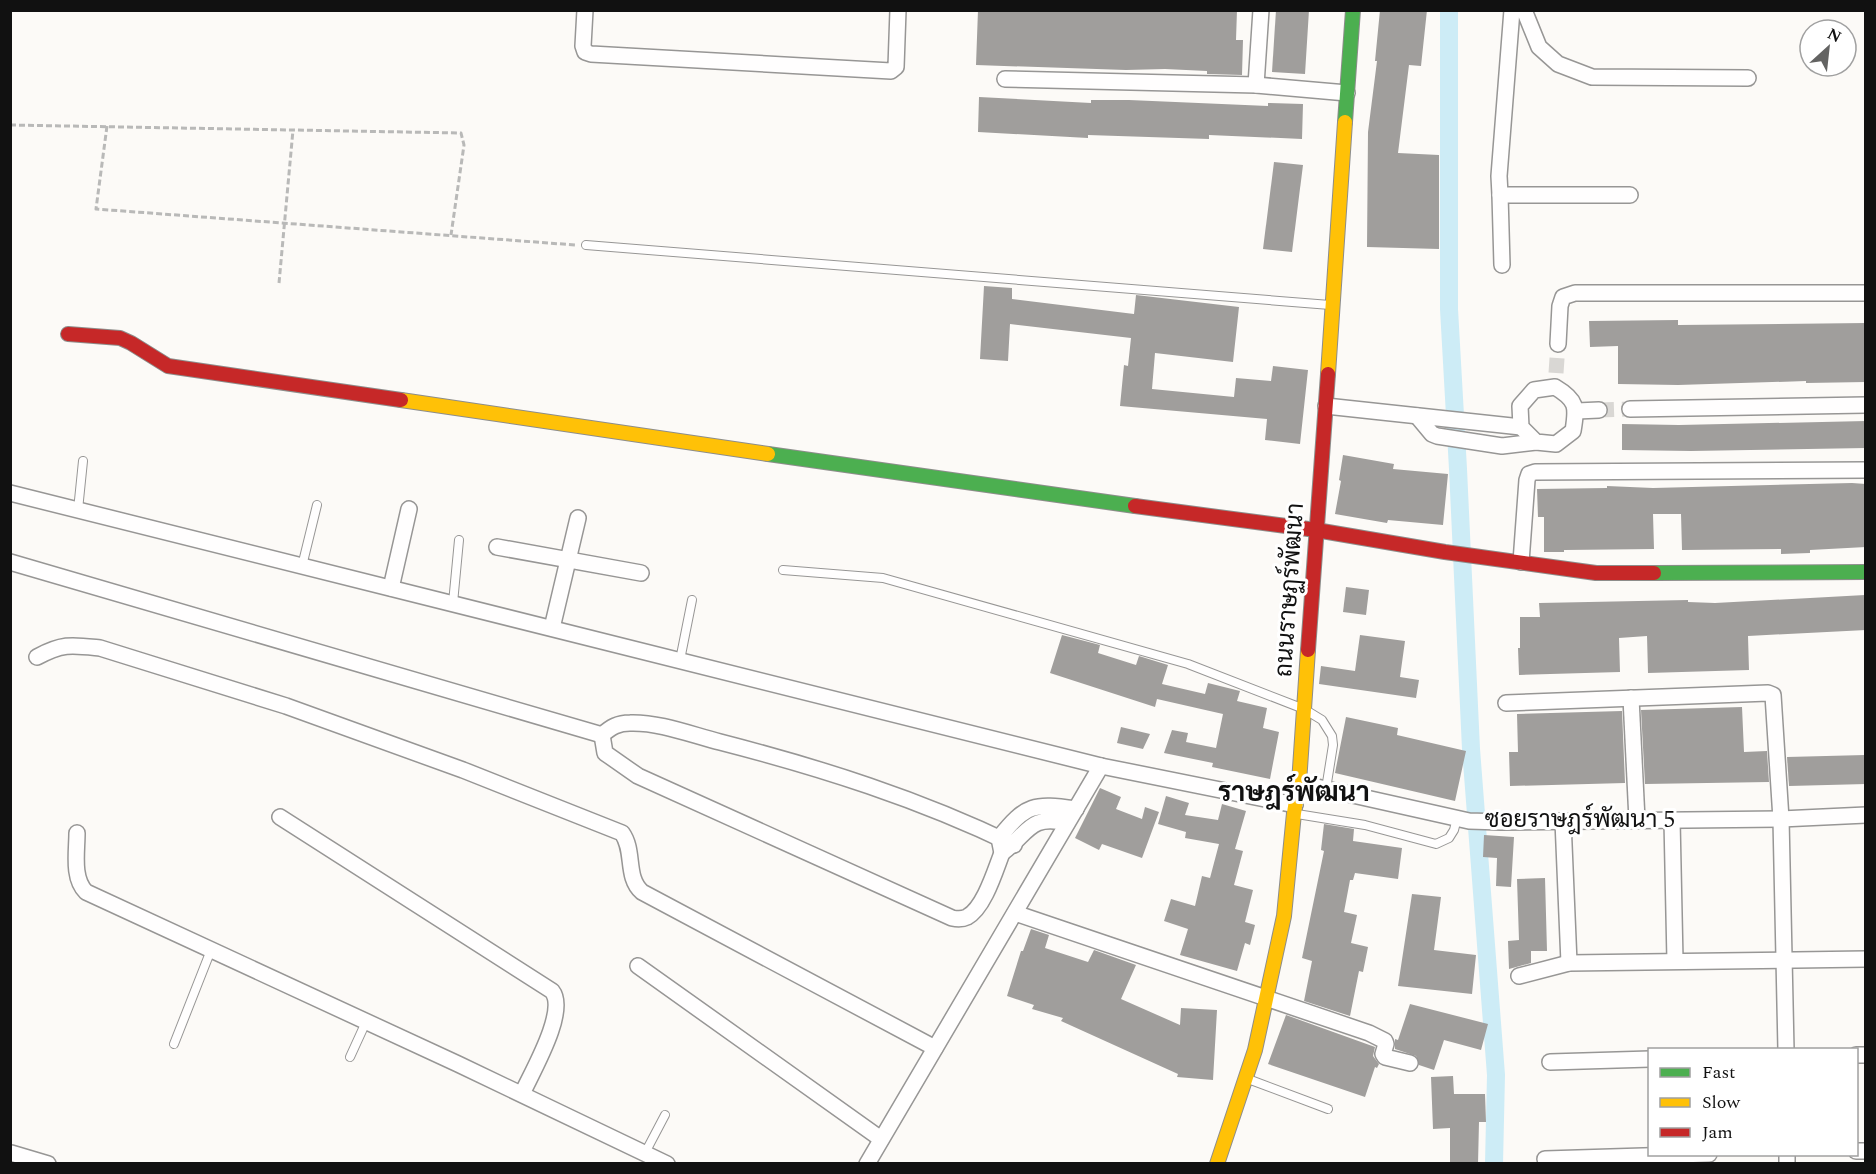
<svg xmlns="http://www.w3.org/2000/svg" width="1876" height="1174" font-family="Spectral,Sarabun,serif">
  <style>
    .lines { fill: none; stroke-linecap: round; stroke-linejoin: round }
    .canal { stroke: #cdecf6; stroke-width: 18 }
    .building { fill: #a09e9c }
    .street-tunnel { stroke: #d9d7d4; stroke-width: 15; stroke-dasharray: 15 8; stroke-linecap: butt }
    .lane-casing { stroke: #979695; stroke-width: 10 }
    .street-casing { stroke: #979695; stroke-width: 18 }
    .fast-casing { stroke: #8d8d8b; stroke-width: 16 }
    .slow-casing { stroke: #8d8d8b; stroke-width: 16 }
    .jam-casing { stroke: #8d8d8b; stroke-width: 16 }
    .path { stroke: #b9b9b8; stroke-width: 3; stroke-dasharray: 6 3; stroke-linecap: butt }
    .lane { stroke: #fffefe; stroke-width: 8 }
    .street { stroke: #fffefe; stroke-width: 15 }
    .fast { stroke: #4caf50; stroke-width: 14 }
    .slow { stroke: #ffc107; stroke-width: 14 }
    .jam { stroke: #c62828; stroke-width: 14 }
    .labels { text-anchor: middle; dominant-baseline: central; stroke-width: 6; stroke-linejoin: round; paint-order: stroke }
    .street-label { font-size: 24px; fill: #111; stroke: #fff }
    .quarter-label { font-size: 27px; font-weight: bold; fill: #111; stroke: #fff }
  </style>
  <rect width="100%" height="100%" fill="#fcfaf7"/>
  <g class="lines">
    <polyline class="canal" points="1449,10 1449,309 1458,469 1471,749 1496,1075 1494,1164"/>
  </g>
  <g class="building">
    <polygon points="978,10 1237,10 1236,40 1243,40 1242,75 1207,74 1207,71 1165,69 1126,70 976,65"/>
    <polygon points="1276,10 1309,10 1305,74 1272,72"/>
    <polygon points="1380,10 1427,10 1421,66 1409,65 1398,153 1439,155 1439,249 1367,247 1368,132 1377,61 1375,61"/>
    <polygon points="979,97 1091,103 1091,100 1129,100 1268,106 1268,103 1303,104 1302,139 1209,135 1209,139 1088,135 1088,138 978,132"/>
    <polygon points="1274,162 1303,165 1292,252 1263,249"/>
    <polygon points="984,286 1012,288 1012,299 1134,314 1136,295 1239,307 1233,362 1155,353 1152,389 1234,397 1236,378 1271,381 1273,366 1308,370 1300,444 1265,440 1267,419 1120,406 1124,365 1128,366 1131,338 1010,324 1008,361 980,359"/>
    <polygon points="1678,320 1678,325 1866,323 1866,382 1806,383 1806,381 1678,385 1618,384 1618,346 1590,347 1589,321"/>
    <polygon points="1866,421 1866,448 1691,451 1622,450 1622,424 1679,425"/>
    <polygon points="1343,455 1394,464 1393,469 1448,474 1443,525 1388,520 1387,523 1335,514 1341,481 1339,480"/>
    <polygon points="1852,483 1866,484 1866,547 1810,550 1810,553 1781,554 1781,549 1682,550 1681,514 1653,514 1654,549 1564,550 1564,552 1544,552 1544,517 1538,517 1537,489 1607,488 1607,486 1653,488"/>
    <polygon points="1346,587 1369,590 1366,615 1343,612"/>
    <polygon points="1865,595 1866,630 1748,636 1749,670 1648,673 1647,636 1619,638 1620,672 1519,675 1518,648 1520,648 1520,617 1540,617 1539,603 1688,600 1688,602 1715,603"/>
    <polygon points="1062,635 1100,645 1098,653 1136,665 1139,656 1168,665 1162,684 1205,694 1208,683 1240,691 1237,701 1267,708 1263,728 1279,732 1270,779 1212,767 1213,763 1164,753 1172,730 1188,733 1186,742 1216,748 1223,714 1157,699 1155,707 1050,673"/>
    <polygon points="1360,635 1405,641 1400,677 1419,680 1416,698 1319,684 1321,666 1355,671"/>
    <polygon points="1742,707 1744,752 1767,751 1769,782 1645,784 1641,710"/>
    <polygon points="1622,711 1625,783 1510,786 1509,752 1518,752 1517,714"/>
    <polygon points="1346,717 1398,728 1397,735 1466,751 1455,801 1335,773"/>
    <polygon points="1121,727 1150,734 1143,749 1117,743"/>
    <polygon points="1865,755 1866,784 1789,786 1787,757"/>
    <polygon points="1100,788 1121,797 1116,809 1142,819 1145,807 1159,812 1142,858 1102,844 1099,850 1075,838"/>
    <polygon points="1166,796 1189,803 1185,815 1218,820 1222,804 1246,811 1235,849 1243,851 1234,885 1253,890 1245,922 1255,925 1250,945 1245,943 1237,971 1180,955 1188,929 1164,921 1171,899 1195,906 1202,876 1210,878 1219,844 1185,838 1186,832 1158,824"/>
    <polygon points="1324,824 1354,829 1353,841 1402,848 1398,879 1355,873 1353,880 1350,880 1344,912 1357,915 1351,943 1368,947 1363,972 1359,971 1350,1016 1304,1001 1312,961 1302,958 1324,851 1321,850"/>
    <polygon points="1484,835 1514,837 1511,887 1496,886 1497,858 1483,857"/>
    <polygon points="1545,878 1547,951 1531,951 1531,963 1509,969 1508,941 1519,940 1517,879"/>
    <polygon points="1412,894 1441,897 1434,950 1476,955 1472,994 1398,986"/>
    <polygon points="1031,929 1049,935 1045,948 1088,962 1094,950 1136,965 1121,999 1180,1025 1181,1008 1217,1010 1213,1080 1177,1077 1178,1074 1061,1021 1063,1018 1032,1009 1034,1005 1007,996 1021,951 1023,951"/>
    <polygon points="1410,1004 1488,1024 1481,1050 1444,1040 1434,1070 1419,1065 1416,1056 1395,1049 1395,1039 1398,1040"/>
    <polygon points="1286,1015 1375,1047 1373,1056 1379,1064 1377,1068 1375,1067 1365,1097 1268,1064"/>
    <polygon points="1453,1076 1454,1094 1485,1094 1486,1122 1479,1122 1478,1164 1450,1164 1450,1128 1433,1129 1431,1077"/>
  </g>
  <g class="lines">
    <g class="street-tunnel">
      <polyline points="1556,373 1558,344"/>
      <polyline points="1599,410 1630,409"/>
    </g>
    <g class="lane-casing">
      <g id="lane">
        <polyline points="586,245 1330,305"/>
        <polyline points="78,510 83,461"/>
        <polyline points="302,566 317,505"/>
        <polyline points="783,570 883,578 1188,664 1304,709 1322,720 1332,736 1333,745 1326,789"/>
        <polyline points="453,603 459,540"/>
        <polyline points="680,660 692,600"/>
        <polyline points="1297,814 1365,825 1436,844 1449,838 1454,830 1457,818"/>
        <polyline points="174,1044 211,950"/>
        <polyline points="350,1057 366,1022"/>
        <polyline points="1248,1079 1328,1109"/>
        <polyline points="645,1153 665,1115"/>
      </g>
    </g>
    <g class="street-casing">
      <g id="street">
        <polyline points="585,10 583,46 585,52 591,54 891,71 896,67 898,10"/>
        <polyline points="1512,10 1499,176 1500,195 1630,195"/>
        <polyline points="1524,10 1539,47 1558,64 1592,77 1748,78"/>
        <polyline points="1005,79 1256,85 1347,93"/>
        <polyline points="1256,85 1261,10"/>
        <polyline points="1500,195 1502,265"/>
        <polyline points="1558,344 1560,306 1563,297 1575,293 1866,293"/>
        <path d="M1555,387C1577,400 1577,407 1573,431L1556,444L1536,442L1521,427L1520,406L1534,390Z"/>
        <polyline points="1326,406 1521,427"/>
        <polyline points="1630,409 1866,405"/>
        <polyline points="1577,411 1599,410"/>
        <polyline points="1417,416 1432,434 1437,436 1502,446 1536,442"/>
        <polyline points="10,493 1101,766 1295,805"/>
        <polyline points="497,547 641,573"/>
        <polyline points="10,562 602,735"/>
        <polyline points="1521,562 1527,480 1529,474 1535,472 1866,470"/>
        <polyline points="391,588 409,509"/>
        <polyline points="552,628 578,518"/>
        <path d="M37,657C63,643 72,645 100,648L286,706L463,770L622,833C635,851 625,877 642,892L935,1048"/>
        <polyline points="1631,698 1637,820"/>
        <polyline points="1506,703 1768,693 1773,695 1781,819 1786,1050"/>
        <path d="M602,735L605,753L638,776L952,918C957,919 963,919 967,917C984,908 995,871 1002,853"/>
        <path d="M602,735C611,727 618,723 630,723C660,722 692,735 720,742C821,768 919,799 1014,845"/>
        <polyline points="1299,783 1469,821 1501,822 1781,819 1866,815"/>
        <path d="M280,817L552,991C568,1011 532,1072 522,1094"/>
        <polyline points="1672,820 1675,961"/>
        <polyline points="1563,821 1569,963"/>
        <path d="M1067,823C1029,814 1029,833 1002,853L999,838C1026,804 1034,803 1076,809"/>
        <path d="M77,833C77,852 72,878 86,892L458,1064L667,1164"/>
        <polyline points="1015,913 1369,1033 1385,1041 1386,1044 1383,1054 1385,1057 1410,1063"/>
        <polyline points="638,966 881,1139"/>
        <polyline points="1519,976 1569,963 1866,959"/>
        <polyline points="1856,1055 1866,1055"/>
        <polyline points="1550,1062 1650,1059"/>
        <polyline points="1856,1151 1866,1151"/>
        <polyline points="11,1153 48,1164"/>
        <polyline points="1545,1159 1709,1154"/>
        <polyline points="867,1164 1101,766"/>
        <polyline points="1787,1164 1787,1154"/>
      </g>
    </g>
    <g class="fast-casing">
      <g id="fast">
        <polyline points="1345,122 1353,10"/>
        <polyline points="768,454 1135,506"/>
        <polyline points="1654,573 1866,572"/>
      </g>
    </g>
    <g class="slow-casing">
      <g id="slow">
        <polyline points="1328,374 1345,122"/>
        <polyline points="401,400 768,454"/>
        <polyline points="1217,1164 1255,1050 1284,916 1294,813 1299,783 1308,650"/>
      </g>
    </g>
    <g class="jam-casing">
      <g id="jam">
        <polyline points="68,334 120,338 131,343 168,366 401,400"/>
        <polyline points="1135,506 1316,530 1445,552 1596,573 1654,573"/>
        <polyline points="1308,650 1328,374"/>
      </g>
    </g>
    <g class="path">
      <polyline points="10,125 461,133 464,145 451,235"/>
      <polyline points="107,126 96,209 575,245"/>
      <polyline points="279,283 293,130"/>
    </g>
    <use href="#lane" class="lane"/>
    <use href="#street" class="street"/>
    <use href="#fast" class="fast"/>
    <use href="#slow" class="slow"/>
    <use href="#jam" class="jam"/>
  </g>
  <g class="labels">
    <g class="street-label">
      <text transform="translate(1290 590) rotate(-86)">ถนนราษฏร์พัฒนา</text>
      <text x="1580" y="820">ซอยราษฎร์พัฒนา 5</text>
    </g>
    <g class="quarter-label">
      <text x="1294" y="793">ราษฎร์พัฒนา</text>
    </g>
  </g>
  <rect width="1876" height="1174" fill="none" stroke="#111111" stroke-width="24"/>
  <rect x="1648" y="1048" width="210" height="108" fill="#ffffff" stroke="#a0a0a0" stroke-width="1.5"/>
  <rect x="1660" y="1068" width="30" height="9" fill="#4caf50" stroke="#a0a0a0" stroke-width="1.5"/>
  <text x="1702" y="1078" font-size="18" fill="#111111">Fast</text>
  <rect x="1660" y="1098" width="30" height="9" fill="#ffc107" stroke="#a0a0a0" stroke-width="1.5"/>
  <text x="1702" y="1108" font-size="18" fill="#111111">Slow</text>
  <rect x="1660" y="1128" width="30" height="9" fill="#c62828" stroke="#a0a0a0" stroke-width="1.5"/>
  <text x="1702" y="1138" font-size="18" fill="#111111">Jam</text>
  <g transform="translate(1828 48) rotate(27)"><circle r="28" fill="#ffffff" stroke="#a0a0a0" stroke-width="1.5"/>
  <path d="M0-4.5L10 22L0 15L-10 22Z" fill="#636362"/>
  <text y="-9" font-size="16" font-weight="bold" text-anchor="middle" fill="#111111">N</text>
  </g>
</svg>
